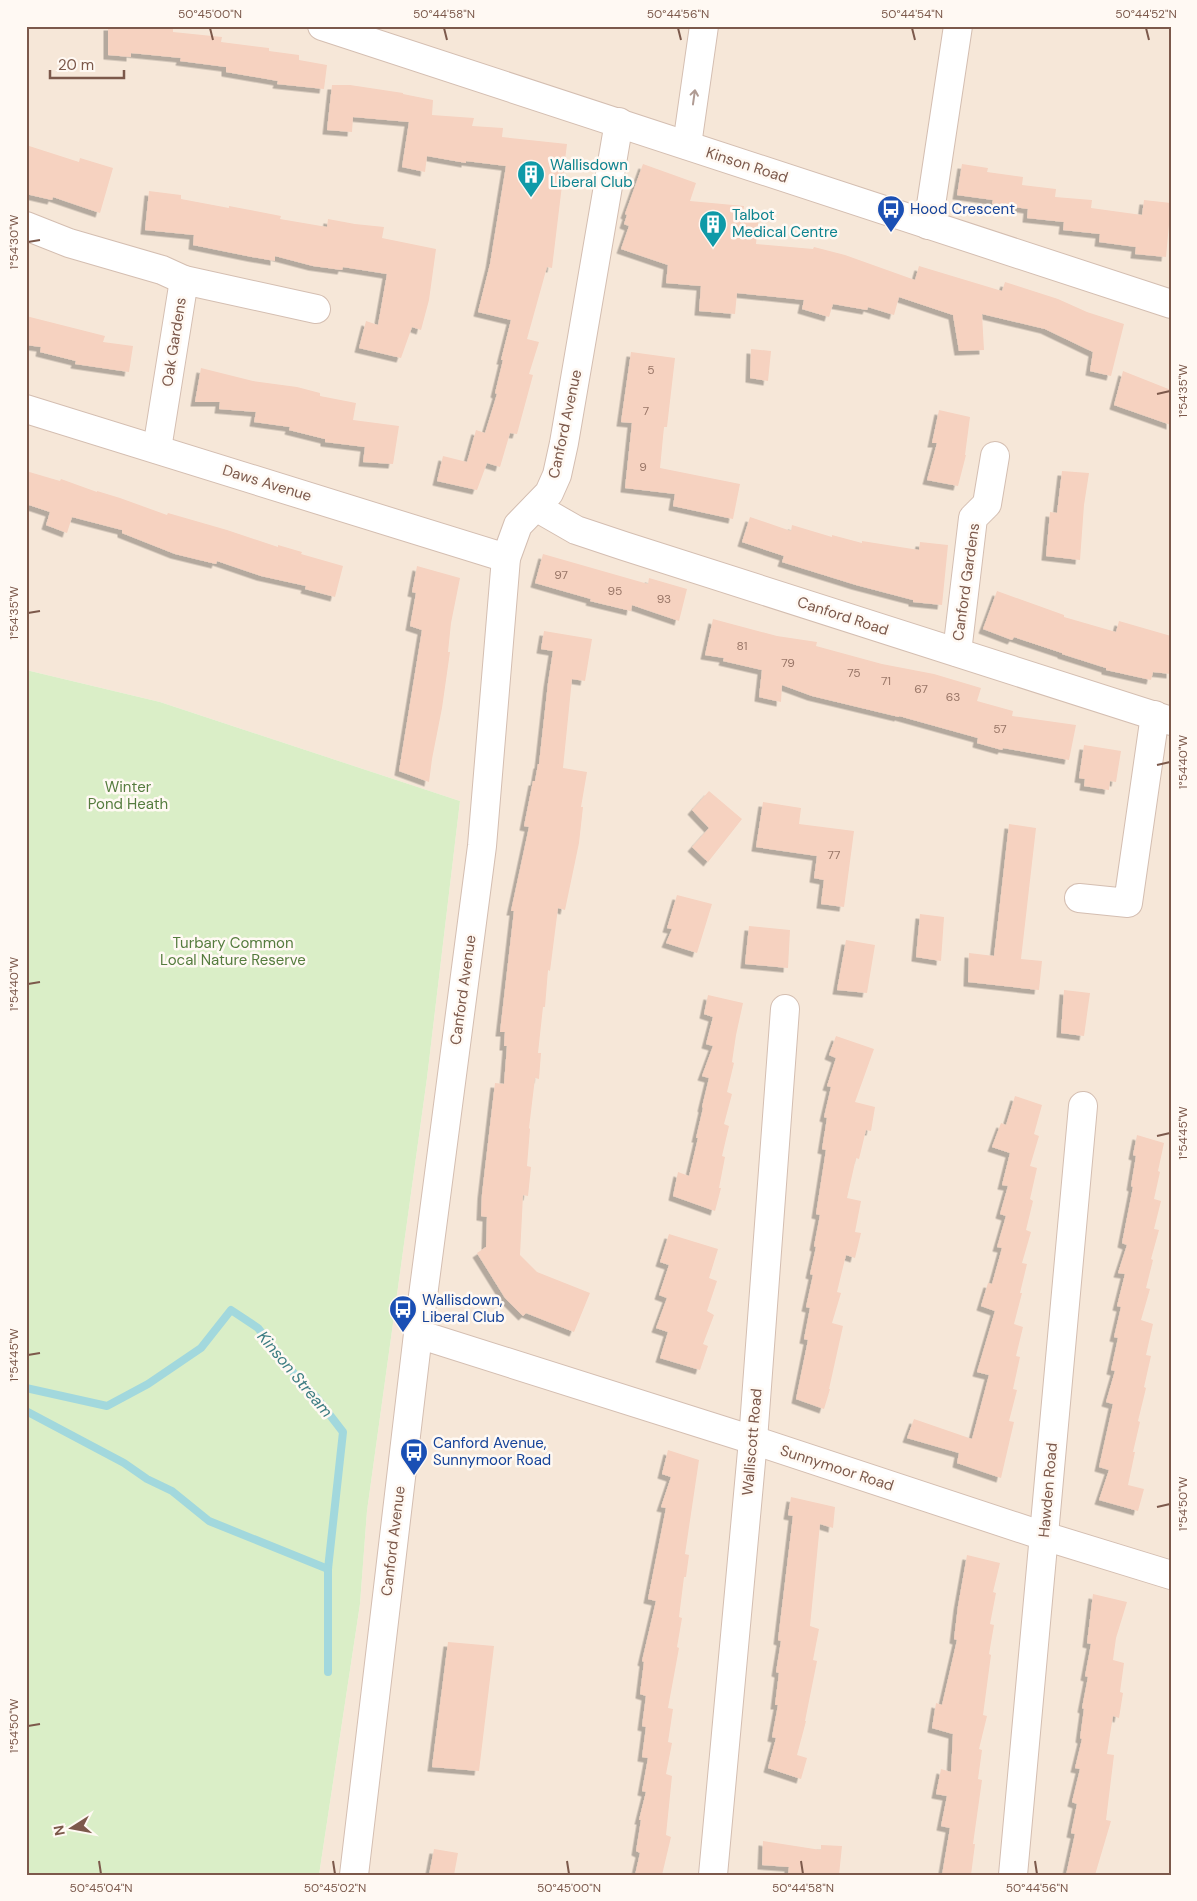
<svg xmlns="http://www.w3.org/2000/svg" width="1197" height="1901" font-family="'DM Sans',sans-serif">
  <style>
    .residential { fill: #f6e7d8 }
    .green { fill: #daeec7 }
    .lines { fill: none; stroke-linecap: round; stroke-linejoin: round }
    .stream { stroke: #a2d8dd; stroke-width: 8 }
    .building { fill: #f6d2c0; filter: url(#shadow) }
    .minor-casing { stroke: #d4beb1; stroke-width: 30 }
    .minor { stroke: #fff; stroke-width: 28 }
    .oneway { stroke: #b09b93 }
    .ticks { fill: none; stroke: #7c594b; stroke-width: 2 }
    .labels { text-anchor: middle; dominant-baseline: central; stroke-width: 5; stroke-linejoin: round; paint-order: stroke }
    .number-label { font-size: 12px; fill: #9a7768 }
    .culture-label { font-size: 15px; fill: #0d838f; stroke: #fff9f3; text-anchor: start }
    .street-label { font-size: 15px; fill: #7c594b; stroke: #fff9f3 }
    .transit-label { font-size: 15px; fill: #164399; stroke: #fff9f3; text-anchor: start }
    .park-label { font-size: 15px; fill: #557c3e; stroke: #fff9f3 }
    .water-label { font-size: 16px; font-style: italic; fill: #3c7c82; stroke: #fff9f3 }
    .neatline { fill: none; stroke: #7c594b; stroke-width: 2 }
    .ticks-label { font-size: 12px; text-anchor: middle; fill: #7c594b }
  </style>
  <defs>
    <filter id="shadow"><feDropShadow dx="-4.5" dy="4.5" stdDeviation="0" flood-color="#0004"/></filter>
  </defs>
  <rect width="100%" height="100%" fill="#fef5eb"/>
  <polygon class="residential" points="26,26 1171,26 1171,1875 319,1875 360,1604 367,1511 427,1078 460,801 160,702 26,670"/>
  <polygon class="green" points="26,670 160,702 460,801 427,1078 367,1511 360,1604 319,1875 26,1875"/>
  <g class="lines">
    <g class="stream">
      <polyline points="26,1388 107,1406 148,1384 201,1348 231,1310 258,1328 291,1370 316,1397 343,1432 328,1569 328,1672"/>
      <polyline points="26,1411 124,1463 147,1479 172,1491 209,1521 328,1569"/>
    </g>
  </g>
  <g class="building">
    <polygon points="108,26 173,26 173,32 222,37 221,42 269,48 269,51 299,55 299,60 327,65 324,89 277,84 278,81 226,72 226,67 180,61 181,58 131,53 131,57 108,55"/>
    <polygon points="332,85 350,85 403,93 403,94 433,100 432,115 474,118 472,126 503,128 502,137 567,144 552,268 547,267 527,339 539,342 529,374 533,375 517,434 510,433 500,467 487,463 477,490 437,481 443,456 467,462 476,430 485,433 497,394 495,393 503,360 501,360 511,320 478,312 490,264 506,166 466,161 466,163 427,156 425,172 402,167 409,122 353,117 352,132 327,130"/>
    <polygon points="26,145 79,162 80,158 113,168 100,213 53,197 52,200 26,194"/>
    <polygon points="643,164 696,183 690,201 744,206 743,213 759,215 756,244 813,249 814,247 845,255 915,280 919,266 1002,291 1005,282 1058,299 1087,312 1124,324 1111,376 1090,371 1093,352 1045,329 982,314 984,350 959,351 953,315 899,297 894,315 868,307 867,310 833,304 829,317 802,309 804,300 737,293 735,314 699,311 701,286 666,283 668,265 621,249 629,226 624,224 627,215 625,214"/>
    <polygon points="962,164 988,168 987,172 1023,177 1022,185 1056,189 1055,197 1092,200 1091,208 1142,215 1144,200 1171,203 1166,257 1135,254 1136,247 1099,242 1100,234 1063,230 1064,222 1027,218 1028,209 992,204 993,200 957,195"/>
    <polygon points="149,191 181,195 181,199 229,208 229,206 281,216 280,219 327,227 328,219 355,224 384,227 382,238 436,249 429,300 421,330 412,327 401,358 359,348 366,321 378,325 387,274 343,267 342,270 313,266 275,256 275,261 252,257 193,245 194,235 145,230"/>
    <polygon points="26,316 105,336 103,342 133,346 129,372 75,364 76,361 40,352 41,347 26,345"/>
    <polygon points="751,349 771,351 768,381 750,378"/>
    <polygon points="631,352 675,358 667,427 664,427 660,468 740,484 733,519 673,506 675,494 625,488 632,423 621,422"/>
    <polygon points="201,368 253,381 297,387 320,393 320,396 356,403 353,420 399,426 393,464 363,462 365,447 325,442 325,439 289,430 290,427 254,422 256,412 219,409 220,402 195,402"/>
    <polygon points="1123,371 1171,390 1171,425 1114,405"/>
    <polygon points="939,410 970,417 965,455 966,455 958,486 927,480 937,443 932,443"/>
    <polygon points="26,471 60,481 61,479 97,492 97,491 120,498 167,515 168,513 227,530 278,547 278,545 302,552 301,554 343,566 335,597 305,589 306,586 261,576 217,561 216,564 175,554 122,533 122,530 72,517 67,533 46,525 50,512 26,504"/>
    <polygon points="1062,471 1089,473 1084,505 1080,560 1046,556 1050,512 1057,513"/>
    <polygon points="750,517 791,531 792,525 832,537 832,535 862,543 862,541 919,550 920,542 948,545 942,605 913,602 913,600 856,585 782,562 784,556 742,542"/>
    <polygon points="543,554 648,584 649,578 687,589 679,621 632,605 631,611 590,601 591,599 535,583"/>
    <polygon points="417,566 460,578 451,623 448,652 450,652 442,708 432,759 429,782 399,771 422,630 410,626 416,593 412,592"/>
    <polygon points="997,591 1064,615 1064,617 1116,632 1119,621 1171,636 1171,674 1153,672 1151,680 1106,670 1106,668 1062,654 1062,653 1014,637 1012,640 983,629"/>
    <polygon points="713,619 777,636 817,642 816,646 882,664 934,674 981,688 977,701 1013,711 1012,716 1076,725 1069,760 1003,748 1002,750 977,743 978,738 899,716 899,717 812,696 782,685 781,702 759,697 762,670 723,661 724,658 705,655"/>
    <polygon points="544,631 592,639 585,681 572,679 563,768 587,772 581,807 583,807 579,843 565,910 558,908 550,971 548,970 545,1007 543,1007 538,1053 541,1053 539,1079 535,1078 529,1128 530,1129 527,1166 531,1167 528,1196 523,1195 520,1255 537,1272 590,1293 574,1332 526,1313 523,1316 505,1298 477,1253 486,1247 487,1217 481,1216 482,1194 495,1083 504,1084 507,1046 504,1046 505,1032 500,1032 514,911 511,911 529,827 524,826 533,781 535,781 538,764 539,764 548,683 553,651 541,649"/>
    <polygon points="1084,745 1121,751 1116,782 1110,781 1109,790 1084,786 1085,779 1079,778"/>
    <polygon points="709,791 742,819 708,862 692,847 709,828 692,810"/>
    <polygon points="763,802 801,808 799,824 854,831 844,907 821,904 824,880 814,878 817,856 756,847"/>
    <polygon points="1009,824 1036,828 1021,959 1042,961 1039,990 968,982 969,953 994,956"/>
    <polygon points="677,895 712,904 697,953 666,943 672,929 667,928"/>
    <polygon points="920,914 944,917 941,961 916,957"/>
    <polygon points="749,926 790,930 788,968 745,964"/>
    <polygon points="846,940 875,945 867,993 837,990"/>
    <polygon points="1064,990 1090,993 1084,1036 1061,1033"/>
    <polygon points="708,995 743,1003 736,1035 732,1062 734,1063 727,1092 732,1094 724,1124 729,1126 722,1156 725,1157 719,1188 721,1188 715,1211 673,1196 678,1172 689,1176 698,1138 696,1138 703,1108 702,1107 709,1078 702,1076 713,1046 706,1044 713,1017 704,1014"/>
    <polygon points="836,1036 874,1049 855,1102 875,1107 871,1131 866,1130 859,1159 856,1158 847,1198 861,1201 855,1232 861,1233 855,1258 846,1255 837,1292 841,1293 832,1323 843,1326 829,1389 830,1389 824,1409 796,1399 808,1340 804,1339 810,1308 806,1307 813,1275 810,1274 816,1247 814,1246 820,1215 816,1214 826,1150 822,1149 827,1118 824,1117 831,1087 827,1086 836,1058 829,1055"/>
    <polygon points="1015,1096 1042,1105 1034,1134 1039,1136 1030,1166 1037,1168 1030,1199 1033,1201 1026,1230 1031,1232 1022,1263 1027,1264 1020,1293 1022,1293 1014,1324 1023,1327 1016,1356 1020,1357 1013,1389 1017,1390 1009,1421 1014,1422 1001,1478 957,1463 959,1453 907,1438 914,1419 972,1439 989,1375 977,1372 995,1311 981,1306 988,1283 992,1284 1002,1248 997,1247 1006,1216 1000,1214 1008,1186 1002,1185 1010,1153 992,1147 1001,1123 1006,1125"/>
    <polygon points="1137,1135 1164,1143 1158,1171 1160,1172 1154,1199 1161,1201 1154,1229 1159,1230 1151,1259 1153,1260 1146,1288 1150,1289 1141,1320 1153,1324 1146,1355 1151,1356 1144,1387 1146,1388 1138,1421 1140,1422 1133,1452 1135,1452 1128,1485 1144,1489 1138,1511 1099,1500 1109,1470 1099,1467 1113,1404 1106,1402 1115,1371 1111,1370 1118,1338 1114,1337 1121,1307 1117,1306 1125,1274 1118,1273 1127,1245 1122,1243 1133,1187 1131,1186 1136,1156 1133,1155"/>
    <polygon points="669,1234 718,1249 709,1278 717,1281 707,1311 714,1315 703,1344 708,1346 700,1370 660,1358 668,1332 656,1328 667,1298 659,1295 669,1265 660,1262"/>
    <polygon points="668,1450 699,1460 685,1554 689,1555 686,1577 684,1577 679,1617 682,1618 677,1647 679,1648 668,1708 673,1709 668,1742 672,1743 666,1774 672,1776 666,1835 671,1837 662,1875 635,1875 640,1853 636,1851 641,1820 639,1820 646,1792 642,1791 648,1758 642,1757 646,1727 642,1726 646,1696 640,1694 644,1662 642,1661 656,1601 648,1599 666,1508 661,1507 671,1477 662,1474"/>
    <polygon points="791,1497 835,1507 833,1528 820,1524 810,1626 819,1629 813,1660 817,1661 805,1721 806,1721 797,1755 807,1758 801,1779 768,1768 776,1738 772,1737 778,1705 775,1705 779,1673 776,1672 781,1641 778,1640 793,1516 788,1515"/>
    <polygon points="967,1555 1000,1563 993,1592 996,1593 990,1624 994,1625 989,1654 991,1655 983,1715 987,1716 979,1749 982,1750 978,1779 982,1780 973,1844 975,1844 971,1875 942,1875 950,1828 941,1826 947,1796 936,1794 941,1769 951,1772 953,1734 932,1728 936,1703 942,1705 957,1640 954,1639 958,1606"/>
    <polygon points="1093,1594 1127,1602 1116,1638 1113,1660 1124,1663 1120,1692 1123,1693 1119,1718 1113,1716 1107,1754 1114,1755 1106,1820 1111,1821 1095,1875 1066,1875 1075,1834 1071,1833 1077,1804 1072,1802 1080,1769 1075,1768 1082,1739 1080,1738 1084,1709 1082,1708 1088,1677 1085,1676 1091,1644 1087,1643"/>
    <polygon points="448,1642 494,1646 479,1771 432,1767"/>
    <polygon points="763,1841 821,1850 821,1845 842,1846 839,1875 788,1875 789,1867 762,1865"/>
    <polygon points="434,1849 458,1853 454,1875 429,1875"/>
  </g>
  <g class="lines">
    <g class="minor-casing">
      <g id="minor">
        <polyline points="322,26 1171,304"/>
        <polyline points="687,145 704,26"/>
        <polyline points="928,225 958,26"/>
        <polyline points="26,226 69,243 162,270 184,280"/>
        <polyline points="26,409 506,558"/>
        <polyline points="157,449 184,280 316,309"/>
        <polyline points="536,507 576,530 624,546 1171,721"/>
        <polyline points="957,652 973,518 987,504 995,456"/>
        <polyline points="1079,898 1128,903 1155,715"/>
        <polyline points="418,1334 753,1440 1044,1536 1171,1575"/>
        <polyline points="354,1875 418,1334 482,846 506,558 518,525 549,493 557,475 564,443 619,122"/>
        <polyline points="713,1875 753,1440 785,1009"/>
        <polyline points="1013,1875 1083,1106"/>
      </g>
    </g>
    <use href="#minor" class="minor"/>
  </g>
  <defs><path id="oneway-shaft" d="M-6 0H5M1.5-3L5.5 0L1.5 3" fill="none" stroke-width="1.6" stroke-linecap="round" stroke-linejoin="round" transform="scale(1.25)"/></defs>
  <use class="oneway" href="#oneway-shaft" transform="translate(694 97) rotate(-82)"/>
  <path class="ticks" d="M210,28L213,40M444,28L447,40M678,28L681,40M912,28L915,40M1146,28L1149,40M28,242L40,240M1157,394L1170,391M28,613L40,611M1157,765L1170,762M28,984L40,982M1157,1136L1170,1133M28,1355L40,1353M1157,1507L1170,1504M28,1726L40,1724M99,1861L101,1874M333,1861L335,1874M567,1861L569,1874M801,1861L803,1874M1035,1861L1037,1874"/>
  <defs>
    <g id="building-pin" transform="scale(1.4375)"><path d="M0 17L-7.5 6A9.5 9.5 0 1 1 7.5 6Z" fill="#0f9aa8" stroke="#fff9f3"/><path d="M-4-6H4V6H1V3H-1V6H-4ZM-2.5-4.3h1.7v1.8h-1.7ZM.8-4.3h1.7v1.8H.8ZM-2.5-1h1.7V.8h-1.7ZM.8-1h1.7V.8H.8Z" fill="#fff"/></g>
    <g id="bus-pin" transform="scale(1.4375)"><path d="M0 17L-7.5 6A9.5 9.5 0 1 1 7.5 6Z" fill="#1a4fb4" stroke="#fff9f3"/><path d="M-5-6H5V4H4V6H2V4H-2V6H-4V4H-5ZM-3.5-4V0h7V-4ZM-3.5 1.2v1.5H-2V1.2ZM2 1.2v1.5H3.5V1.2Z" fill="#fff"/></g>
  </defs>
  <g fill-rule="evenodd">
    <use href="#building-pin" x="531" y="174"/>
    <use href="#bus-pin" x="891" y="209"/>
    <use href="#building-pin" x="713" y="224"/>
    <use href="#bus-pin" x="403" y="1309"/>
    <use href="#bus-pin" x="414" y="1452"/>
  </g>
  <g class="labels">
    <g class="number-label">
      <text x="651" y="370">5</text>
      <text x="646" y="411">7</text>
      <text x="643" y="467">9</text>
      <text x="561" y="575">97</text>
      <text x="615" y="591">95</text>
      <text x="664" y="599">93</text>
      <text x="742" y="646">81</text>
      <text x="788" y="663">79</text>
      <text x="854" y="673">75</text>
      <text x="886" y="681">71</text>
      <text x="921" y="689">67</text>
      <text x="953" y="697">63</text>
      <text x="1000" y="729">57</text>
      <text x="834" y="855">77</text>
    </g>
    <g class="culture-label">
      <text x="550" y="165">Wallisdown<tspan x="550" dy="17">Liberal Club</tspan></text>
      <text x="732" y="215">Talbot<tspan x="732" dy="17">Medical Centre</tspan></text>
    </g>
    <g class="street-label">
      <text transform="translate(747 165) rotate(18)">Kinson Road</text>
      <text transform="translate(174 342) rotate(-81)">Oak Gardens</text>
      <text transform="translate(565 424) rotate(-78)">Canford Avenue</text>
      <text transform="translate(267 483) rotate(17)">Daws Avenue</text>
      <text transform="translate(966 582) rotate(-82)">Canford Gardens</text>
      <text transform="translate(843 616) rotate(18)">Canford Road</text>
      <text transform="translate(463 990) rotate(-82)">Canford Avenue</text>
      <text transform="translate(752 1442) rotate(-85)">Walliscott Road</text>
      <text transform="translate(837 1468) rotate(18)">Sunnymoor Road</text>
      <text transform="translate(1048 1490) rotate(-85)">Hawden Road</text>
      <text transform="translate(393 1541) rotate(-83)">Canford Avenue</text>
    </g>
    <g class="transit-label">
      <text x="910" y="209">Hood Crescent</text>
      <text x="422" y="1300">Wallisdown,<tspan x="422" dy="17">Liberal Club</tspan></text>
      <text x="433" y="1443">Canford Avenue,<tspan x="433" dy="17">Sunnymoor Road</tspan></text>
    </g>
    <g class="park-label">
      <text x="128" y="787">Winter<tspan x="128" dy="17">Pond Heath</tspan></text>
      <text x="233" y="943">Turbary Common<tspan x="233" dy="17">Local Nature Reserve</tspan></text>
    </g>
    <g class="water-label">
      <text transform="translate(295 1374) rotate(50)">Kinson Stream</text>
    </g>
  </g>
  <rect width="1197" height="1901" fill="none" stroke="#fff9f3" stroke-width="55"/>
  <g transform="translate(72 1828) rotate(259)" stroke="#fff9f3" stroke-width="4" paint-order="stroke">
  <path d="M0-4L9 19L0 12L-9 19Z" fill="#7c594b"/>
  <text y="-8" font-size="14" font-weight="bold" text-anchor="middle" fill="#7c594b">N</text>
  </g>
  <path d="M50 70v8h74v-8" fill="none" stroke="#7c594b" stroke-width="2.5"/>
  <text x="58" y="70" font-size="15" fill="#7c594b" stroke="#fff9f3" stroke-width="4" paint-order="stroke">20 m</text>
  <rect x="28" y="28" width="1142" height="1846" class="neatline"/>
  <g class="ticks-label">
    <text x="210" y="18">50°45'00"N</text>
    <text x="444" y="18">50°44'58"N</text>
    <text x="678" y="18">50°44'56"N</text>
    <text x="912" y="18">50°44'54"N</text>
    <text x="1146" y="18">50°44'52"N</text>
    <text transform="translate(14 242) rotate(-90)" y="4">1°54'30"W</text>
    <text transform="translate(1183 391) rotate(-90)" y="4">1°54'35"W</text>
    <text transform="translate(14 613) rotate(-90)" y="4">1°54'35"W</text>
    <text transform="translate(1183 762) rotate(-90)" y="4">1°54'40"W</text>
    <text transform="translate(14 984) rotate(-90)" y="4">1°54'40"W</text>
    <text transform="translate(1183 1133) rotate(-90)" y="4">1°54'45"W</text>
    <text transform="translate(14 1355) rotate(-90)" y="4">1°54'45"W</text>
    <text transform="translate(1183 1504) rotate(-90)" y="4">1°54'50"W</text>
    <text transform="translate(14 1726) rotate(-90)" y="4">1°54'50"W</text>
    <text x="101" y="1892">50°45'04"N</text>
    <text x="335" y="1892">50°45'02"N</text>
    <text x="569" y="1892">50°45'00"N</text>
    <text x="803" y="1892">50°44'58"N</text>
    <text x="1037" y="1892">50°44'56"N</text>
  </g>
</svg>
